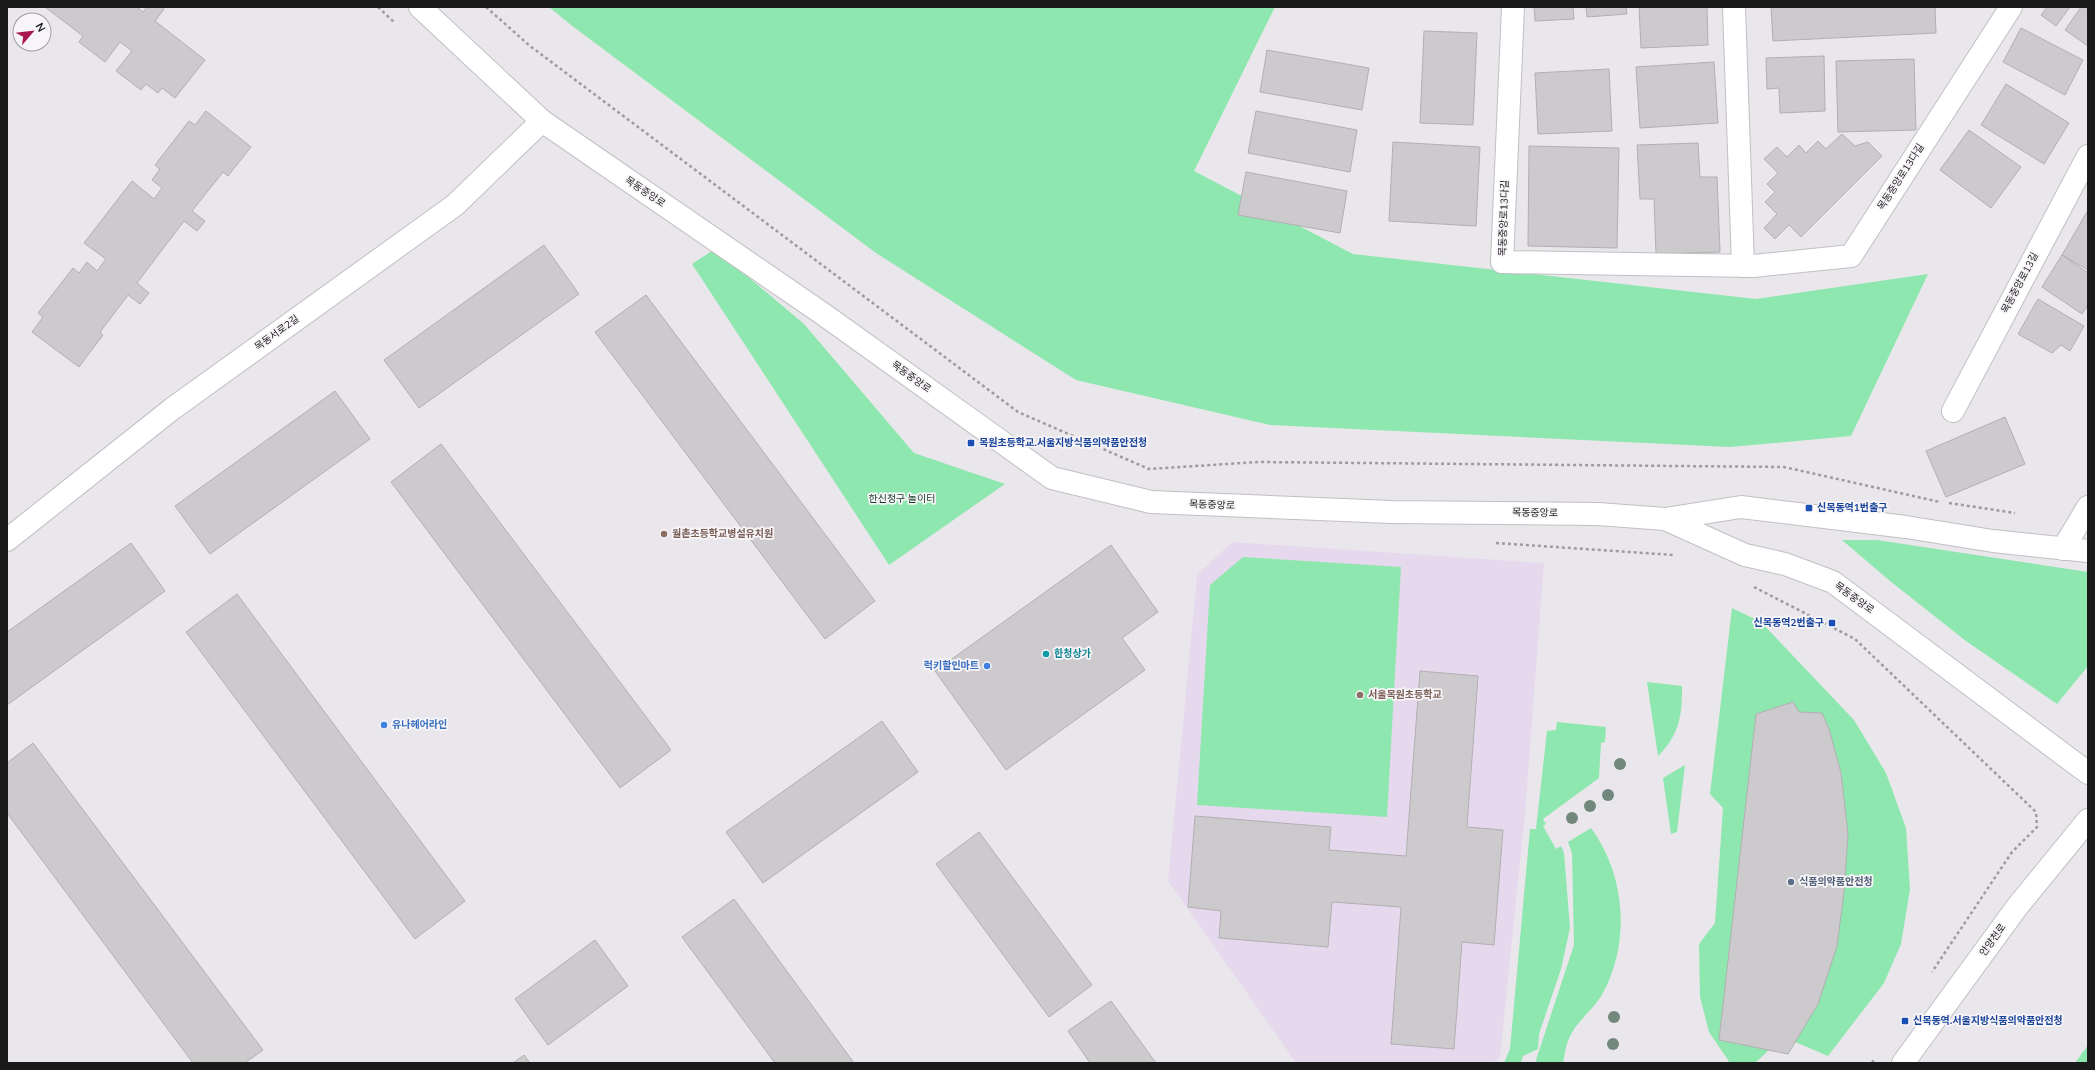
<svg xmlns="http://www.w3.org/2000/svg" width="2095" height="1070" font-family="'Nunito Sans','Noto Sans KR',sans-serif">
  <style>
    .education { fill: #e7d9ed }
    .green { fill: #8ee7ae }
    .building { fill: #cdcace; stroke: #b2afb3 }
    .lines { fill: none; stroke-linecap: round; stroke-linejoin: round }
    .minor-casing { stroke: #c2bfc3; stroke-width: 24 }
    .major-casing { stroke: #c2bfc3; stroke-width: 24 }
    .path { stroke: #9d9b9e; stroke-width: 2.5; stroke-dasharray: 3 3; stroke-linecap: butt }
    .minor { stroke: #fff; stroke-width: 22 }
    .major { stroke: #fff; stroke-width: 22 }
    .tree { fill: #73887d }
    .transit-dot { fill: #1a4fb4; stroke: #f8f5f9; stroke-width: 1.5 }
    .education-dot { fill: #8d6e63; stroke: #f8f5f9; stroke-width: 1.5 }
    .culture-dot { fill: #0f9aa8; stroke: #f8f5f9; stroke-width: 1.5 }
    .shop-dot { fill: #3f7fe0; stroke: #f8f5f9; stroke-width: 1.5 }
    .service-dot { fill: #5c6f8a; stroke: #f8f5f9; stroke-width: 1.5 }
    .labels { text-anchor: middle; dominant-baseline: central; stroke-width: 3.5; stroke-linejoin: round; paint-order: stroke }
    .street-label { font-size: 10px; fill: #1b1a1b; stroke: #f8f5f9 }
    .transit-label { font-size: 10px; font-weight: bold; fill: #164399; stroke: #f8f5f9; text-anchor: start }
    .park-label { font-size: 10px; fill: #123b23; stroke: #f8f5f9 }
    .education-label { font-size: 10px; font-weight: bold; fill: #785e54; stroke: #f8f5f9; text-anchor: start }
    .culture-label { font-size: 10px; font-weight: bold; fill: #0d838f; stroke: #f8f5f9; text-anchor: start }
    .shop-label { font-size: 10px; font-weight: bold; fill: #366cbe; stroke: #f8f5f9; text-anchor: end }
    .service-label { font-size: 10px; font-weight: bold; fill: #4e5e75; stroke: #f8f5f9; text-anchor: start }
  </style>
  <rect width="100%" height="100%" fill="#eae7ec"/>
  <polygon class="education" points="1232,542 1544,563 1525,815 1500,1057 1494,1063 1296,1063 1168,881 1197,575"/>
  <g class="green">
    <polygon points="549,7 1275,7 1194,171 1353,254 1756,299 1928,274 1851,436 1730,447 1270,425 1076,380 876,253 571,25"/>
    <polygon points="715,249 804,324 914,453 1005,484 889,565 692,264"/>
    <polygon points="1842,540 1877,540 2088,572 2088,666 2057,704 1966,641 1890,581"/>
    <polygon points="1243,557 1401,567 1387,817 1197,805 1210,585"/>
    <polygon points="1732,608 1761,622 1854,720 1886,773 1906,828 1910,889 1901,944 1884,983 1828,1056 1795,1042 1788,1054 1769,1050 1755,1063 1730,1063 1709,1032 1700,997 1699,944 1715,923 1723,808 1710,794"/>
    <path d="M1647,682L1682,686C1682,715 1680,734 1658,756Z"/>
    <polygon points="1557,722 1606,727 1605,742 1601,743 1599,778 1543,819 1546,824 1543,826 1556,849 1561,846 1564,853 1570,928 1561,969 1539,1034 1538,1049 1523,1056 1521,1063 1504,1063 1510,1049 1530,829 1536,829 1547,731 1556,730"/>
    <polygon points="1685,765 1677,832 1671,834 1663,778"/>
    <path d="M1591,828C1625,874 1631,941 1603,993C1594,1009 1578,1020 1570,1036C1566,1044 1565,1054 1563,1063H1537L1536,1060L1574,945L1572,853L1568,842Z"/>
    <polygon points="2088,1045 2088,1063 2075,1063"/>
  </g>
  <g class="building">
    <polygon points="45,7 137,7 143,12 147,7 162,7 164,9 155,21 205,60 175,98 162,88 158,93 146,84 141,90 116,71 132,51 120,42 105,62 79,42 83,36"/>
    <polygon points="1534,7 1573,7 1574,19 1535,21"/>
    <polygon points="1586,7 1626,7 1627,14 1587,17"/>
    <polygon points="1639,7 1707,7 1708,45 1641,48"/>
    <polygon points="1771,7 1935,7 1936,33 1773,41"/>
    <polygon points="2047,7 2070,7 2056,26 2041,15"/>
    <polygon points="2081,7 2088,7 2088,46 2065,30"/>
    <polygon points="2021,28 2083,60 2065,95 2003,62"/>
    <polygon points="1424,31 1477,33 1473,125 1420,123"/>
    <polygon points="1267,50 1369,68 1362,110 1260,92"/>
    <polygon points="1824,56 1825,111 1780,113 1779,88 1767,89 1766,58"/>
    <polygon points="1914,59 1916,130 1838,132 1836,61"/>
    <polygon points="1714,62 1718,123 1640,128 1636,67"/>
    <polygon points="1609,69 1612,131 1538,134 1535,73"/>
    <polygon points="2006,84 2069,123 2044,164 1981,125"/>
    <polygon points="206,111 251,147 228,176 223,172 192,211 205,221 197,231 184,221 137,283 149,293 140,304 128,295 100,332 103,335 79,367 32,332 43,317 38,313 73,268 79,273 87,262 97,271 106,259 84,243 132,181 154,199 162,188 152,180 160,169 155,165 189,121 195,125"/>
    <polygon points="1256,111 1357,130 1350,172 1248,153"/>
    <polygon points="1969,130 2021,167 1991,208 1940,170"/>
    <polygon points="1842,134 1855,146 1868,142 1882,156 1801,237 1789,225 1775,239 1764,228 1777,214 1765,202 1775,192 1767,184 1778,173 1764,159 1777,147 1787,157 1799,145 1806,153 1818,141 1826,149"/>
    <polygon points="1393,142 1480,147 1476,226 1389,221"/>
    <polygon points="1698,143 1700,177 1717,177 1720,252 1656,254 1654,199 1640,199 1637,145"/>
    <polygon points="1529,146 1619,148 1617,248 1528,246"/>
    <polygon points="1246,172 1347,191 1340,233 1238,215"/>
    <polygon points="2088,210 2088,270 2062,255"/>
    <polygon points="544,245 579,294 419,408 384,360"/>
    <polygon points="2062,255 2088,273 2088,305 2082,314 2042,287"/>
    <polygon points="646,295 875,601 825,639 595,332"/>
    <polygon points="2038,299 2084,326 2070,351 2061,345 2052,353 2018,334"/>
    <polygon points="335,391 370,439 210,554 175,506"/>
    <polygon points="2005,417 2025,464 1946,497 1926,451"/>
    <polygon points="441,444 671,750 620,788 391,482"/>
    <polygon points="131,543 165,591 7,705 7,632"/>
    <polygon points="1111,545 1158,612 1122,638 1145,670 1006,770 935,671"/>
    <polygon points="237,594 465,901 415,939 186,632"/>
    <polygon points="1420,671 1478,676 1467,827 1503,830 1494,945 1462,942 1454,1049 1391,1044 1401,907 1332,902 1328,947 1219,938 1221,911 1188,907 1195,816 1331,827 1329,850 1406,856"/>
    <polygon points="1793,702 1799,712 1822,713 1829,729 1841,773 1848,834 1844,892 1837,946 1818,1004 1788,1054 1719,1040 1756,714"/>
    <polygon points="882,721 918,772 763,883 726,832"/>
    <polygon points="33,743 263,1050 245,1063 193,1063 7,813 7,763"/>
    <polygon points="979,832 1092,985 1049,1017 936,864"/>
    <polygon points="734,899 854,1063 775,1063 682,937"/>
    <polygon points="595,940 628,986 548,1045 515,999"/>
    <polygon points="1111,1001 1156,1063 1090,1063 1068,1031"/>
    <polygon points="524,1055 530,1063 513,1063"/>
  </g>
  <g class="lines">
    <g class="minor-casing">
      <g id="minor">
        <polyline points="1513,7 1502,262 1753,266 1851,256 2011,7"/>
        <polyline points="1734,7 1743,266"/>
        <polyline points="1953,411 2088,156"/>
        <polyline points="7,540 172,409 455,205 542,121"/>
        <polyline points="2063,549 2088,507"/>
      </g>
    </g>
    <g class="major-casing">
      <g id="major">
        <polyline points="420,7 542,121 823,314 1052,478 1151,502 1391,512 1598,514 1665,519 1745,555 1785,564 1833,582 2088,773"/>
        <polyline points="1665,519 1741,507 1906,527 1993,541 2088,551"/>
        <polyline points="1903,1063 2017,907 2088,820"/>
      </g>
    </g>
    <g class="path">
      <polyline points="378,7 395,23"/>
      <polyline points="486,7 530,46 1018,412 1149,469 1258,462 1784,467 1940,502"/>
      <polyline points="1949,503 2015,513"/>
      <polyline points="1496,543 1674,555"/>
      <polyline points="1754,587 1855,639 2036,812 2037,827 2012,852 1932,972"/>
      <polyline points="1872,1063 1875,1058"/>
    </g>
    <use href="#minor" class="minor"/>
    <use href="#major" class="major"/>
  </g>
  <g class="tree">
    <circle cx="1620" cy="764" r="6"/>
    <circle cx="1608" cy="795" r="6"/>
    <circle cx="1590" cy="806" r="6"/>
    <circle cx="1572" cy="818" r="6"/>
    <circle cx="1614" cy="1017" r="6"/>
    <circle cx="1613" cy="1044" r="6"/>
  </g>
  <g class="transit-dot">
    <rect x="967" y="439" width="8" height="8" rx="2"/>
    <rect x="1805" y="504" width="8" height="8" rx="2"/>
    <rect x="1828" y="619" width="8" height="8" rx="2"/>
    <rect x="1901" y="1017" width="8" height="8" rx="2"/>
  </g>
  <g class="education-dot">
    <circle cx="664" cy="534" r="4"/>
    <circle cx="1360" cy="695" r="4"/>
  </g>
  <circle class="culture-dot" cx="1046" cy="654" r="4"/>
  <g class="shop-dot">
    <circle cx="987" cy="666" r="4"/>
    <circle cx="384" cy="725" r="4"/>
  </g>
  <circle class="service-dot" cx="1791" cy="882" r="4"/>
  <g class="labels">
    <g class="street-label">
      <text transform="translate(1901 177) rotate(-57)">목동중앙로13다길</text>
      <text transform="translate(645 192) rotate(34)">목동중앙로</text>
      <text transform="translate(1504 218) rotate(-88)">목동중앙로13다길</text>
      <text transform="translate(2020 283) rotate(-62)">목동중앙로13길</text>
      <text transform="translate(277 333) rotate(-36)">목동서로2길</text>
      <text transform="translate(911 377) rotate(36)">목동중앙로</text>
      <text transform="translate(1212 505) rotate(2)">목동중앙로</text>
      <text transform="translate(1535 513) rotate(1)">목동중앙로</text>
      <text transform="translate(1854 598) rotate(36)">목동중앙로</text>
      <text transform="translate(1993 940) rotate(-54)">안양천로</text>
    </g>
    <g class="transit-label">
      <text x="979" y="443">목원초등학교.서울지방식품의약품안전청</text>
      <text x="1817" y="508">신목동역1번출구</text>
      <text x="1824" y="623" text-anchor="end">신목동역2번출구</text>
      <text x="1913" y="1021">신목동역.서울지방식품의약품안전청</text>
    </g>
    <g class="park-label">
      <text x="902" y="499">한신청구 놀이터</text>
    </g>
    <g class="education-label">
      <text x="672" y="534">월촌초등학교병설유치원</text>
      <text x="1368" y="695">서울목원초등학교</text>
    </g>
    <g class="culture-label">
      <text x="1054" y="654">한청상가</text>
    </g>
    <g class="shop-label">
      <text x="979" y="666">럭키할인마트</text>
      <text x="392" y="725" text-anchor="start">유나헤어라인</text>
    </g>
    <g class="service-label">
      <text x="1799" y="882">식품의약품안전청</text>
    </g>
  </g>
  <rect width="2095" height="1070" fill="none" stroke="#1b1a1b" stroke-width="16"/>
  <g transform="translate(32 32) rotate(62)"><circle r="19" fill="#f8f5f9" stroke="#a09da0"/>
  <path d="M0-3L7 15L0 10L-7 15Z" fill="#a91751"/>
  <text y="-6" font-size="11" font-weight="bold" text-anchor="middle" fill="#1b1a1b">N</text>
  </g>
</svg>
